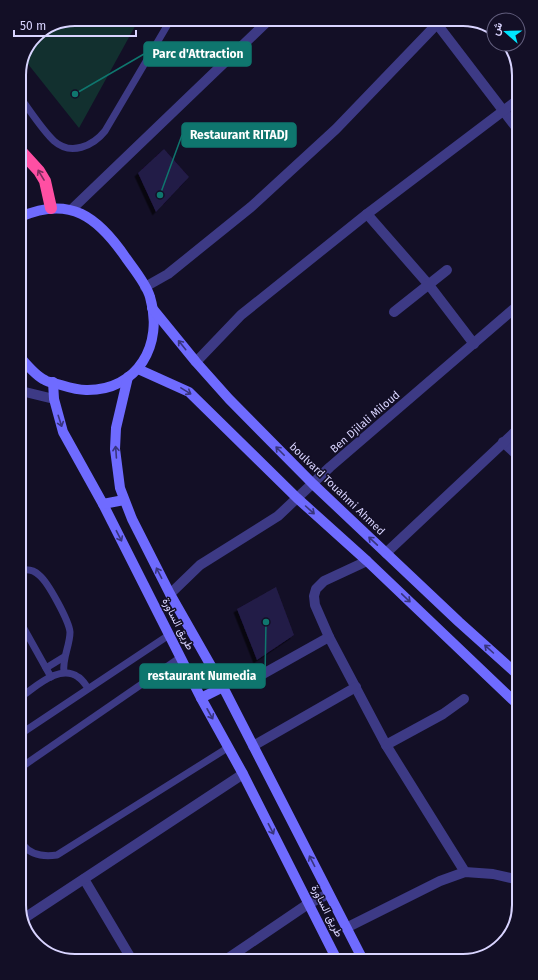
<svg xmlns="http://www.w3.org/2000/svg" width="538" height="980" font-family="'Fira Sans',Vazirmatn,sans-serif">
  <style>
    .green { fill: #12302f }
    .building { fill: #241b47; filter: url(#shadow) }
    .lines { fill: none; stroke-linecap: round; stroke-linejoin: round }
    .lane { stroke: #3d3a85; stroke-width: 7 }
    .street { stroke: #3d3a85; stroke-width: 10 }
    .secondary { stroke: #6f6bff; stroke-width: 10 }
    .highway { stroke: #ff4fa3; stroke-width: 12 }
    .oneway { stroke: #7d2c5e }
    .oneway2 { stroke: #38347d }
    .labels { text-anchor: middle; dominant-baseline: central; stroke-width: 3; stroke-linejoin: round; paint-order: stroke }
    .street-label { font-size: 11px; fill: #d9d4ff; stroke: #130f26 }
    .rim { fill: none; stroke: #d9d4ff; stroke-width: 2 }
    .leader { fill: none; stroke: #0f766e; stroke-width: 1.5 }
    .callout-dot { fill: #0f766e; stroke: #130f26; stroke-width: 1.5 }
    .callout { fill: #0f766e; stroke: #0f766e; stroke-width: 1.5 }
    .callout-label { font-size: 12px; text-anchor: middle; font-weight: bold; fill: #fff }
  </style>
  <defs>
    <filter id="shadow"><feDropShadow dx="-3.5" dy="3.5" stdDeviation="0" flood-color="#0009"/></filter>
  </defs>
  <rect width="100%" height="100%" fill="#130f26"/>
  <polygon class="green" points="75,19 139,19 79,128 24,59 35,35"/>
  <g class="building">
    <polygon points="164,149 189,177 156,212 138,173"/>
    <polygon points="276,587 294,635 257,660 237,609"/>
  </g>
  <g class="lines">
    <g class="lane">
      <path d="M19,96C29,109 42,130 54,141C71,156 93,146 105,131L171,19"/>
      <path d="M22,570C28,569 34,570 39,575C48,582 69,621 70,632C70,646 62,658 64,672"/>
      <polyline points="22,625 51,677"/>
      <polyline points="46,668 64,657"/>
      <path d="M22,696C37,686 60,664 78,677C82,679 85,684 88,688"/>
      <polyline points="22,733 169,635"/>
      <polyline points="23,766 181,657"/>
      <path d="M23,845C32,856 44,857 57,855L229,747"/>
    </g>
    <g class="street">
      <polyline points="437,24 515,126"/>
      <polyline points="71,210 270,19"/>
      <polyline points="367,214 429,285 474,344"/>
      <polyline points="145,287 168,274 251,207 336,129 437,24 443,19"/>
      <polyline points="394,312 447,270"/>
      <polyline points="196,362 241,315 367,214 515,102"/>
      <polyline points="21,391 54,399"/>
      <polyline points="503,442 517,455"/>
      <polyline points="386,553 517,430"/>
      <polyline points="170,594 200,565 278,516 330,467 516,307"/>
      <polyline points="329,637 386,745 465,872"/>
      <polyline points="247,683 329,637 315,605 314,596 316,589 324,581 367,561"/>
      <polyline points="386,745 443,714 464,699"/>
      <polyline points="253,746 356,687"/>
      <polyline points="84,879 132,960"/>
      <polyline points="23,919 243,774"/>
      <polyline points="346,928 440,881 465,872 493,874 519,880"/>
      <polyline points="227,959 308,904 328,894"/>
    </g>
    <g class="secondary">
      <path d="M20,217C70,195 98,217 126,258C134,269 147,285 150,297C164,344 138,391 86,390C74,390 65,386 54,383C51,382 47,382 45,380C36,376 27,365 21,358"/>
      <polyline points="152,308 196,362 229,399 313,484 459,622 518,675"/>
      <polyline points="138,369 189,392 297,498 367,561 518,705"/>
      <polyline points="128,377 116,428 115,449 120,488 132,519 170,594 223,687 362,958"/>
      <polyline points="53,382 54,399 63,432 103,504 201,698 243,774 336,958"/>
      <polyline points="103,504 124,500"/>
      <polyline points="201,698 223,687"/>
    </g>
    <polyline class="highway" points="19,149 39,171 45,181 51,208"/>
  </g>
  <defs><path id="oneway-shaft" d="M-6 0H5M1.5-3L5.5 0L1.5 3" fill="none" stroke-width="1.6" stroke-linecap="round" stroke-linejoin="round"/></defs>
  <use class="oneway" href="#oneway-shaft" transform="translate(41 175) rotate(-121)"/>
  <g class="oneway2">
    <use href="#oneway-shaft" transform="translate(182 345) rotate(-129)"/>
    <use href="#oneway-shaft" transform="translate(186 391) rotate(31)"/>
    <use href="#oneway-shaft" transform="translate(60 421) rotate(72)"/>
    <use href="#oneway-shaft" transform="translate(280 451) rotate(-135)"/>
    <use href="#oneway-shaft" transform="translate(116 452) rotate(-94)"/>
    <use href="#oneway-shaft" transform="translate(310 510) rotate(42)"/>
    <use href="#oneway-shaft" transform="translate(119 536) rotate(63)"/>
    <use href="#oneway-shaft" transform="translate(373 541) rotate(-137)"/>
    <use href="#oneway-shaft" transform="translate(159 573) rotate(-117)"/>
    <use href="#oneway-shaft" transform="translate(406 598) rotate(44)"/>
    <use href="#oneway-shaft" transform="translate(489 649) rotate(-138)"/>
    <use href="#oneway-shaft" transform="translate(210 714) rotate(61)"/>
    <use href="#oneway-shaft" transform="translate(271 829) rotate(63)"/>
    <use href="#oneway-shaft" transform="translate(312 861) rotate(-117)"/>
  </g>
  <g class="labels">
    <g class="street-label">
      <text transform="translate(365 422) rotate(-41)">Ben Djilali Miloud</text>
      <text transform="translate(337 489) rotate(44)">boulvard Touahmi Ahmed</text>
      <text transform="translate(178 624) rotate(63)">طريق الساورة</text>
      <text transform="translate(327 911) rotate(63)">طريق الساورة</text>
    </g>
  </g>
  <path d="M0 0H538V980H0ZM75 26H463A49 49 0 0 1 512 75V905A49 49 0 0 1 463 954H75A49 49 0 0 1 26 905V75A49 49 0 0 1 75 26Z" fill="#130f26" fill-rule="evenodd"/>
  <path class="rim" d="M75 26H463A49 49 0 0 1 512 75V905A49 49 0 0 1 463 954H75A49 49 0 0 1 26 905V75A49 49 0 0 1 75 26Z"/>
  <path class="leader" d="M75 94L144 54M160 195L182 135M266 622L265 676"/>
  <g class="callout-dot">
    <circle cx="75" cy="94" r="4"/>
    <circle cx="160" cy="195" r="4"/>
    <circle cx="266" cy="622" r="4"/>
  </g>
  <g class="callout">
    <rect x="144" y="42" width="107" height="24" rx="4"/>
    <rect x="182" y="123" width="114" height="24" rx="4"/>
    <rect x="140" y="664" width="125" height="24" rx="4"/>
  </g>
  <g class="callout-label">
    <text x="198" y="58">Parc d'Attraction</text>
    <text x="239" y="139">Restaurant RITADJ</text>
    <text x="202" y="680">restaurant Numedia</text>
  </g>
  <g transform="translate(506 32) rotate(290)"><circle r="19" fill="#130f26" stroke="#625e7d"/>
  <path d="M0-3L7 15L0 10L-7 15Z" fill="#00e5ff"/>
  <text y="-6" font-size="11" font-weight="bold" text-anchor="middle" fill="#d9d4ff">ش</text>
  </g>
  <path d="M14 30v6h122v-6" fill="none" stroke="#d9d4ff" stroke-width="2"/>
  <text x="20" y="30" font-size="12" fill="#d9d4ff" stroke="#130f26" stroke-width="3" paint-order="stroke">50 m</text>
</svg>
